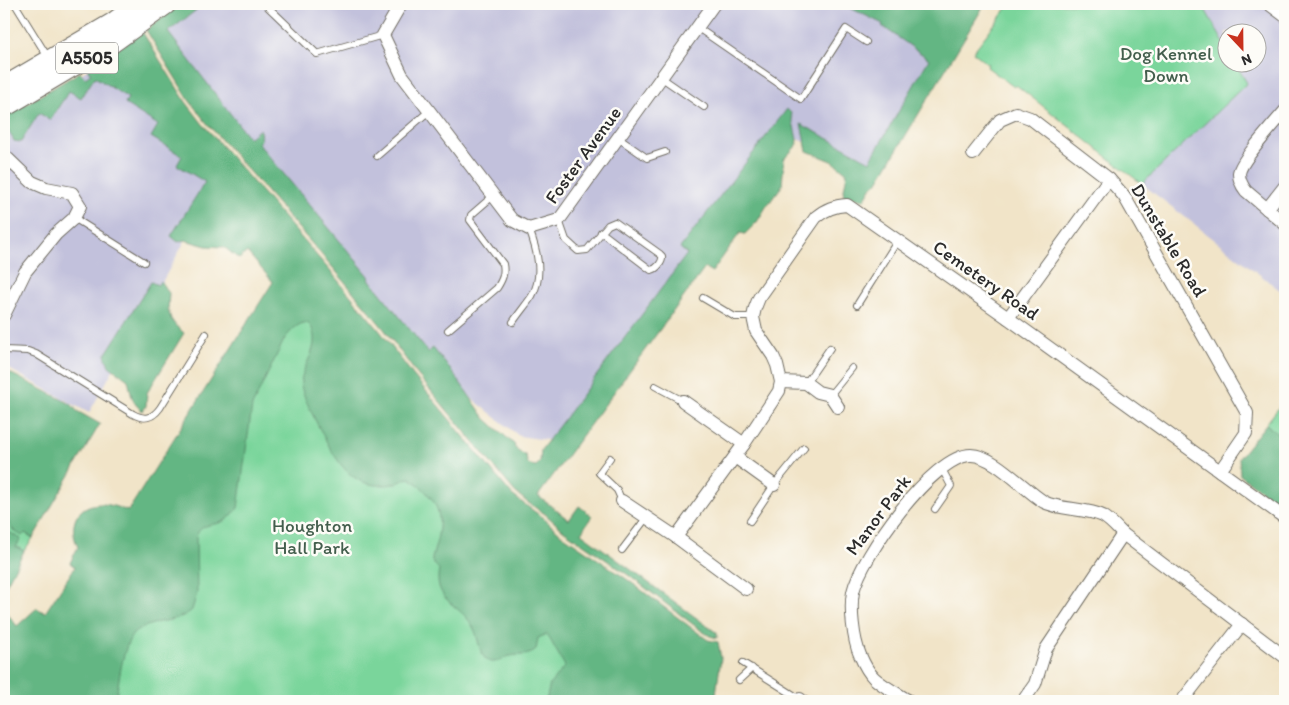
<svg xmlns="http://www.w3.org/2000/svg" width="1289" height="705" font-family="Itim,sans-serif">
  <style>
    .industrial { fill: #c2c1dc }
    .green { fill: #7ad59b; stroke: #528063 }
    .forest { fill: #63b683; stroke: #477057 }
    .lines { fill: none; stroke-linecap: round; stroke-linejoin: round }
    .lane-casing { stroke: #706c62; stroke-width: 8 }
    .street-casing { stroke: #706c62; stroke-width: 14 }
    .primary-casing { stroke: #706c62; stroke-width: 22 }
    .lane { stroke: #fff; stroke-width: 6 }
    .street { stroke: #fff; stroke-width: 12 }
    .primary { stroke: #fff; stroke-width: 20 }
    .labels { text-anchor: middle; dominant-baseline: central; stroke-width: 5; stroke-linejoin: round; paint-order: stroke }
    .shield { fill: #fdfcf7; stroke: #6a6a68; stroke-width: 1 }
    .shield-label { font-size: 18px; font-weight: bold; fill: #2b2b2b }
    .park-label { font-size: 19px; fill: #435e4d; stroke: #fdfcf7 }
    .street-label { font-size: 19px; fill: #2b2b2b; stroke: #fdfcf7 }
  </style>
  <rect width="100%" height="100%" fill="#fdfcf7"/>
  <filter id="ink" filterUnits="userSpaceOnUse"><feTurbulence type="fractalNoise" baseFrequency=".02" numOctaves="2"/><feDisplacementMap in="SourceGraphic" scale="10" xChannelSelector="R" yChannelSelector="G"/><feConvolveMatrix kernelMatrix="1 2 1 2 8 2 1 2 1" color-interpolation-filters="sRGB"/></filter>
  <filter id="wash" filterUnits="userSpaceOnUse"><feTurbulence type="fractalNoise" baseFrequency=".0096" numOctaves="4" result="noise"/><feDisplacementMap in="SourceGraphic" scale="20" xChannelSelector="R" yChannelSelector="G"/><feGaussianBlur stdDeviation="1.12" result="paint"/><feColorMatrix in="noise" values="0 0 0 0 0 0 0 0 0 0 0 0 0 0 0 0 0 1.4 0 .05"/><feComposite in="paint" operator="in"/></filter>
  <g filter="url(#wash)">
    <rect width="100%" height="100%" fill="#f1e4c8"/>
    <g class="industrial">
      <polygon points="189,4 848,4 937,49 876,169 804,142 787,134 561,442 519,436 399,340 158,35"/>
      <polygon points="1202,4 1285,4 1285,294 1142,184 1247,83 1235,63 1256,62 1256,32 1226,32 1226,47"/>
      <polygon points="116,50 214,189 89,413 4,366 4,127"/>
    </g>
    <g class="green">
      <polygon points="1010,4 1202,4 1226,47 1226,62 1235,63 1247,83 1142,184 1016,85 1014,87 987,67 988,64 973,52"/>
      <polygon points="295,259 491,494 717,651 716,701 8,701"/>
      <polygon points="1285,399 1285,440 1266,424"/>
      <polygon points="4,520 33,538 24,551 4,540"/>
    </g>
    <g class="forest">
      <polygon points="182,4 204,4 168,32 249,138 260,129 261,140 258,143 369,276 370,280 428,352 433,348 454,374 485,418 515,445 514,447 526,456 527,462 530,465 536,466 540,462 541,450 687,254 680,248 787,109 791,113 798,144 784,159 782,186 766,207 757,222 745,234 740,233 712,272 705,268 538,496 569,520 579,506 592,516 581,533 717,633 717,638 710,636 703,632 631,577 563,530 545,514 527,502 515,492 416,373 384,329 334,269 205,121 189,100 146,30"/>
      <polygon points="842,4 985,4 877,183 873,185 864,200 843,195 847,173 832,161 807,151 801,124 870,161 929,59 882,26 883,24"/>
      <path d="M143,33L186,102L202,123L331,272L380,331L413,375L512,495L542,517L561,534L628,580L701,635L708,640L718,642L721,658L715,701H546L550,684L565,666L547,634L538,638L536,650C528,657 520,654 510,656C503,657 496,665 488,661C479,656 479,638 474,629C463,604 432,603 439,569L432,562V558C444,519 444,504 410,478C404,478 402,482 397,483C387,486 372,486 363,482C352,478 343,468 337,459C330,450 300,393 301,384C301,367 316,354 314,337C311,310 292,328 284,340L252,406L238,508C234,512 231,517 226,520C215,527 201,521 196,537L197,593L192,610C183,618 171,620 159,622C150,625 141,627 134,633C122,646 119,684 115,701H4V609L17,626L37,608L45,613L75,567L70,563L78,547C68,527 75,504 101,504C111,504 119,508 128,511L273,282L247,252L239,259L224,247L206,246L185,240L178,242L171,236L205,182L177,165L182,156L151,137L158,125L125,104L128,98L95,77L81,98L69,91L50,120L39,113L21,142L14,141C8,129 1,127 9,114L80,72L85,78L91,74L87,68Z"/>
      <path d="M160,281L169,293L168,309L171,319L176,326L184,333L147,393L146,406L143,411C131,404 131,392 128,380L109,366L105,355L151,282L158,285Z"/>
      <polygon points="4,370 71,404 77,411 100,424 33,538 25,533 22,536 13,530 8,522 4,520"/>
      <polygon points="1266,424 1285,440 1285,509 1240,475 1239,458"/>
      <polygon points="4,532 11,533 21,539 16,547 24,551 4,589"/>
    </g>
  </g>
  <g filter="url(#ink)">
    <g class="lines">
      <g class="lane-casing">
        <g id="lane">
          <polyline points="15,4 49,59"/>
          <polyline points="265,4 317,54 383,35"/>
          <polyline points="383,4 395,13"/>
          <polyline points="698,28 801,99 846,29 866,42"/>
          <polyline points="662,78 704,107"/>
          <polyline points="618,138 647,158 665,152"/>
          <polyline points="377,156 429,111"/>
          <polyline points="74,218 144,262"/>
          <path d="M559,220L566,240L578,251L587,250L608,225L615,222L660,254L662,256C663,262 657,269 651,270L601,232"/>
          <polyline points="703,298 735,317 753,317"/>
          <polyline points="857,305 898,240"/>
          <path d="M513,322C519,313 526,305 532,296C544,275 537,250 529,229"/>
          <path d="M448,330L497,288C502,280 505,274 503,264L470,220L471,215L493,196"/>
          <path d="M4,350L28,351L36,354L133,414C144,420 152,419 160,408L206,334"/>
          <polyline points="806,383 830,348"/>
          <polyline points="655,386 683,401"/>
          <polyline points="830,395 852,368"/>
          <polyline points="610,458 599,473 617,490 622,501"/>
          <polyline points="935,509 951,486 942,469"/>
          <polyline points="750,521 774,485 804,448"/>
          <polyline points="622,550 647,517"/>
          <polyline points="743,663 800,699"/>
          <polyline points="739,680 752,668"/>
        </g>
      </g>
      <g class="street-casing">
        <g id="street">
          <polyline points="401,4 383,35 402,75 512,220 529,229 559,220 714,4"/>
          <polyline points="1269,4 1285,16"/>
          <path d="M1285,111C1275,123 1241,160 1239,173C1239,180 1242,186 1246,191L1285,224"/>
          <polyline points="973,154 1000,120 1016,113 1030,118 1109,179 1124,196 1247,413 1246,433 1220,471"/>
          <polyline points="4,155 32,182 46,188 72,193 80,206 74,218 56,234 25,272 4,315"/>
          <polyline points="1267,209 1285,186"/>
          <polyline points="1008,318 1109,179"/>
          <polyline points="781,382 806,383 818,392 830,395 838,407"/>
          <polyline points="683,401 744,444"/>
          <polyline points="735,457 774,485"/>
          <polyline points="622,501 676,537 746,589"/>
          <path d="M676,537L744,444L779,391L781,382L777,365L773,356L756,331L753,317L755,308L759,298L816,217C826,209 834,206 847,205L1008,318L1285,518"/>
          <polyline points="800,699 802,701"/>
          <path d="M909,701C898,694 884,687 874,678C869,673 863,662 860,655C853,639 850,608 853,592C861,557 933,455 971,455C994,455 1024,490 1044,502C1059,510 1087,508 1103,516C1110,520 1117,528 1123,534L1285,657"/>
          <polyline points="1023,701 1035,684 1046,649 1123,534"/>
          <polyline points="1182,701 1242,624"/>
        </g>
      </g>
      <g class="primary-casing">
        <g id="primary">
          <polyline points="4,87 113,23 139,4"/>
          <polyline points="4,107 110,44 166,4"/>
        </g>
      </g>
      <use href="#lane" class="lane"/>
      <use href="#street" class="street"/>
      <use href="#primary" class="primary"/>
    </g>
  </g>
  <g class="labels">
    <rect class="shield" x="56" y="42.5" width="62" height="31" rx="4"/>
    <g class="shield-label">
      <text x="87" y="58">A5505</text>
    </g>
    <g class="park-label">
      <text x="1166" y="53">Dog Kennel<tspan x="1166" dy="22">Down</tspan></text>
      <text x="312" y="525">Houghton<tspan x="312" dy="22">Hall Park</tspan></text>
    </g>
    <g class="street-label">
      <text transform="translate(583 155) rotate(-54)">Foster Avenue</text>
      <text transform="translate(1169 240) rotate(59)">Dunstable Road</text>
      <text transform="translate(986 280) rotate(35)">Cemetery Road</text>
      <text transform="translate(878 515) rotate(-53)">Manor Park</text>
    </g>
  </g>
  <rect width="1289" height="705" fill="none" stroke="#fdfcf7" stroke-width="20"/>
  <g transform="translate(1242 48) rotate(158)"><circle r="24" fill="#fdfcf7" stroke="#a9a8a5"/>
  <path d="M0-4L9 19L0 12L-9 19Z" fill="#c8321e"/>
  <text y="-8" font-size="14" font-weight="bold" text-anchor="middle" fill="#2b2b2b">N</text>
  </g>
</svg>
